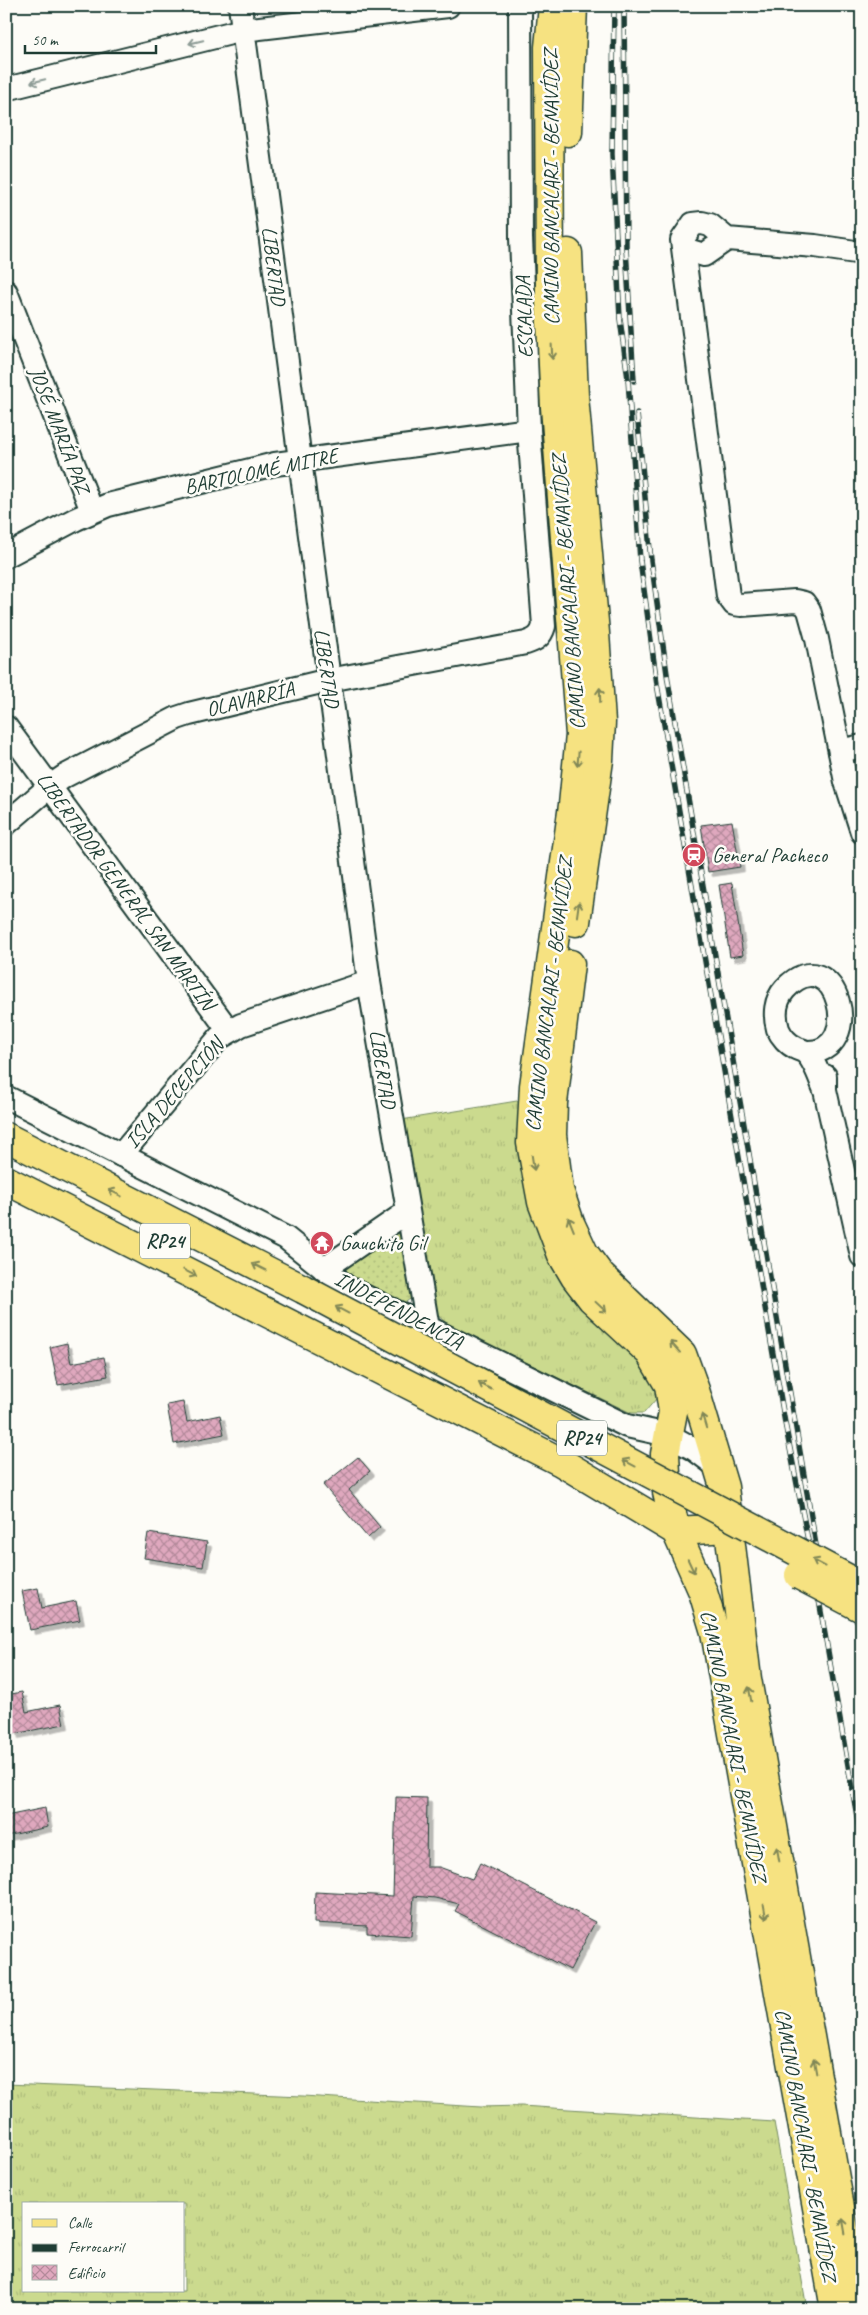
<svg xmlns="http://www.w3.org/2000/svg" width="868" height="2315" font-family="Caveat,sans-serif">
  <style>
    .grass { fill: url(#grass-tufts); stroke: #758c61; fill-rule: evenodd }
    .park { fill: url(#park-dots); stroke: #758c61 }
    .building { fill: url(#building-cross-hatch); stroke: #1f3d34; filter: url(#shadow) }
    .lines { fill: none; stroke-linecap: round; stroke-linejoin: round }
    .minor-casing { stroke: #1f3d34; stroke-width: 26 }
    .major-casing { stroke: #1f3d34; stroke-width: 31 }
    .minor { stroke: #fdfcf7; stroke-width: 22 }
    .major { stroke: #f6e281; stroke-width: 28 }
    .rail-casing { stroke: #1f3d34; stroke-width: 5.5 }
    .rail { stroke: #fdfcf7; stroke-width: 4; stroke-dasharray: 11; stroke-linecap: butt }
    .major-bridge-casing { stroke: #1f3d34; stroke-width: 31; stroke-linecap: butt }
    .major-bridge { stroke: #f6e281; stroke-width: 28 }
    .oneway { stroke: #8e9c96 }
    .oneway2 { stroke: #808757 }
    .labels { text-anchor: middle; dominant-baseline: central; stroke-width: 5; stroke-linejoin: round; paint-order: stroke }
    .shield { fill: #fdfcf7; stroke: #62766e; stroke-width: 1 }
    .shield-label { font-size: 20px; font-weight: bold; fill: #1f3d34 }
    .street-label { font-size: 21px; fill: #1f3d34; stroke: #fdfcf7 }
    .poi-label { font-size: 21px; fill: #1f3d34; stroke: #fdfcf7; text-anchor: start }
  </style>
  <defs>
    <pattern id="grass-tufts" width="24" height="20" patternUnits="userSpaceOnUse" patternTransform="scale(1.25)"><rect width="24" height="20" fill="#cbda8e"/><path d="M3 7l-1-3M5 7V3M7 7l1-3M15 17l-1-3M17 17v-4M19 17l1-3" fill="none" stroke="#aebc7b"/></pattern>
    <pattern id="park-dots" width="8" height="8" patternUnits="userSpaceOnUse" patternTransform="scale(1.25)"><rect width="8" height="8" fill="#cbda8e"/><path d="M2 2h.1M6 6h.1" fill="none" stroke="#aebc7b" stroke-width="1.8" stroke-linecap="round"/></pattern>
    <pattern id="building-cross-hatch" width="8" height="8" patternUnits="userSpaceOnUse" patternTransform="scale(1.25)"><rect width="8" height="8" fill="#dfa8be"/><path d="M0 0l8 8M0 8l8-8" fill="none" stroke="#b48a9b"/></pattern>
    <filter id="shadow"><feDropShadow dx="4.5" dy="4.5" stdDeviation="0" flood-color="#0004"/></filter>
  </defs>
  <rect width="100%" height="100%" fill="#fdfcf7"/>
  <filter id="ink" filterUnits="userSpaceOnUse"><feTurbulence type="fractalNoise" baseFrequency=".02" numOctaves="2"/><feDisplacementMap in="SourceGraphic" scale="10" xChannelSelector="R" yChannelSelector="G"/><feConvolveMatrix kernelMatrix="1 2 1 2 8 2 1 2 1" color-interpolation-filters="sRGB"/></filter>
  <g filter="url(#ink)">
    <g class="grass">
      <path d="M523,1100L630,1350C642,1365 657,1378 657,1398L644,1413H631L448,1325L433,1311L401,1120Z"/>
      <path d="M6,2084L303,2096L481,2107L521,2106L774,2122L807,2309H6ZM24,2204H184V2291H24Z"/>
    </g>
    <polygon class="park" points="395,1233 402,1235 414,1296 406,1302 401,1301 350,1275 346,1270 347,1265"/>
    <g class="building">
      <polygon points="732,821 740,867 708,872 701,825"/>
      <polygon points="732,883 743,955 730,957 719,885"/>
      <polygon points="67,1343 71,1363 104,1357 108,1376 58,1385 50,1347"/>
      <polygon points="183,1402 187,1422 220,1415 224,1434 174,1444 167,1405"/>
      <polygon points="358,1457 370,1471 349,1490 380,1527 368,1538 323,1485"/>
      <polygon points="148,1533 207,1542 203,1567 144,1558"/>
      <polygon points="38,1588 42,1608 76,1601 80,1620 30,1630 22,1591"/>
      <polygon points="22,1692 26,1712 60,1705 64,1724 14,1734 6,1695"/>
      <polygon points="396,1797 427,1798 426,1867 439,1867 472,1879 480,1863 595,1922 570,1970 455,1911 459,1904 435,1898 414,1896 411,1936 367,1933 367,1926 314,1923 315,1892 393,1896"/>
      <polygon points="45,1808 48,1827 6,1836 6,1816"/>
    </g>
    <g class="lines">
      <g class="minor-casing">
        <g id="minor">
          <polyline points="240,6 369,982 428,1328"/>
          <polyline points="6,89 243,30 448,6"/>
          <polyline points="684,249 704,255 727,239"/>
          <polyline points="862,253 815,246 727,239 710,225 702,223 693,224 682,240 728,596 734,604 741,605 795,601 804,603 809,610 817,639 846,782 862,832"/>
          <polyline points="6,292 92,511"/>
          <polyline points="6,556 76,519 108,505 275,464 529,430"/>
          <polyline points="6,727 229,1031"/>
          <polyline points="840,751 862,746"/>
          <path d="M6,824L49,787L65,776L177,718L189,714L329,680L526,643C535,640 541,637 544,626L529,430L521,238L520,6"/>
          <path d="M806,1052C868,1055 836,935 785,989C775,1000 774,1015 778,1029C781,1036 788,1044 796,1048C799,1050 804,1050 806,1053C815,1061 820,1079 825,1090"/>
          <polyline points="825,1076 825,1090 862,1256"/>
          <polyline points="6,1097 286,1238 348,1288 627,1426 668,1435 694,1449 718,1467"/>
          <polyline points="121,1155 219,1038 241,1025 369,982"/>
          <polyline points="324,1269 407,1212"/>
        </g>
      </g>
      <g class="major-casing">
        <g id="major">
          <polyline points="553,6 549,47 550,301 555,407 580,735 573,805 534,1086 531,1143 542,1202 562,1255 575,1277 592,1299 650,1353 669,1385 673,1412 665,1454 667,1492 676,1531 703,1592 715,1632 835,2309"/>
          <polyline points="568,132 573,6"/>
          <polyline points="568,253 574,396 595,633 601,722 599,760 576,922"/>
          <polyline points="570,964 553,1103 552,1135 559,1190 570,1223 584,1253 601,1276 682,1354 695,1390 724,1487 747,1679 858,2309"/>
          <polyline points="6,1137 303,1289"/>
          <polyline points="6,1180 561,1462 676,1531 730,1528"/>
        </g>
      </g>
      <use href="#minor" class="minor"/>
      <use href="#major" class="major"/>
      <g class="rail-casing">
        <g id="rail">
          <polyline points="614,6 612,154 620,319 628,379 640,561 657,684 785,1423 813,1566 862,1845"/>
          <polyline points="624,6 626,248 634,381"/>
          <polyline points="637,413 651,560 668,681 817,1551"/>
        </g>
      </g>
      <use href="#rail" class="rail"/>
      <g class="major-bridge-casing">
        <g id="major-bridge">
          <polyline points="303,1289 862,1586"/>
          <polyline points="799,1575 862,1608"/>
        </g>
      </g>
      <use href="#major-bridge" class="major-bridge"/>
    </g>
    <defs><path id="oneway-shaft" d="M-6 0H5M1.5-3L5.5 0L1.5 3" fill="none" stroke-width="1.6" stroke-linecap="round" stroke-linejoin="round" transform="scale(1.25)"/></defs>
    <g class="oneway">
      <use href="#oneway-shaft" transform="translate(196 42) rotate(166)"/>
      <use href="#oneway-shaft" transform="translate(38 81) rotate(166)"/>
    </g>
    <g class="oneway2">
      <use href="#oneway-shaft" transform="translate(552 352) rotate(87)"/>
      <use href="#oneway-shaft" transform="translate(600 695) rotate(-92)"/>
      <use href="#oneway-shaft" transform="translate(578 759) rotate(95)"/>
      <use href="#oneway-shaft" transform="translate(578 909) rotate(-82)"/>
      <use href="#oneway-shaft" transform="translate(533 1163) rotate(81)"/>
      <use href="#oneway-shaft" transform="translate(115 1193) rotate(-153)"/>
      <use href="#oneway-shaft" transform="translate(571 1224) rotate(-112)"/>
      <use href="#oneway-shaft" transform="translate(259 1267) rotate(-153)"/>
      <use href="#oneway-shaft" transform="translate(190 1273) rotate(27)"/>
      <use href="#oneway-shaft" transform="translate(601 1307) rotate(43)"/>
      <use href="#oneway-shaft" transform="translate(342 1310) rotate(-152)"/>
      <use href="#oneway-shaft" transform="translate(675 1347) rotate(-132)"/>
      <use href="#oneway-shaft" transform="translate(485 1386) rotate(-152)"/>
      <use href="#oneway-shaft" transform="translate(704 1421) rotate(-107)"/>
      <use href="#oneway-shaft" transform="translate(629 1463) rotate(-152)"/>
      <use href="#oneway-shaft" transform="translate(819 1563) rotate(-152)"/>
      <use href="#oneway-shaft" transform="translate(691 1566) rotate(65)"/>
      <use href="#oneway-shaft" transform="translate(750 1694) rotate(-100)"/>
      <use href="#oneway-shaft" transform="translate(778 1854) rotate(-100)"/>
      <use href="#oneway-shaft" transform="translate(765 1912) rotate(80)"/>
      <use href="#oneway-shaft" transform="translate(815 2066) rotate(-100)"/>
      <use href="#oneway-shaft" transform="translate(844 2226) rotate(-100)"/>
    </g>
  </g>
  <defs>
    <g id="station-disc" transform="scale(1.25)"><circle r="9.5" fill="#d1495b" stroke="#fdfcf7"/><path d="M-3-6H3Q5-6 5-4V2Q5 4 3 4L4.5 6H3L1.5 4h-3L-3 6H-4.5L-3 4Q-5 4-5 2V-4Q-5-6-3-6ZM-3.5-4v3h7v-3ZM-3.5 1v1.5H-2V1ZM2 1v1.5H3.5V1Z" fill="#fff"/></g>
    <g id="temple-disc" transform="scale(1.25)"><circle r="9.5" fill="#d1495b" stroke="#fdfcf7"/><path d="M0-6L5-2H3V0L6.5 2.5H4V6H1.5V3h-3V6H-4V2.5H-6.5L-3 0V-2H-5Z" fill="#fff"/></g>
  </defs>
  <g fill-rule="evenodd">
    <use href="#station-disc" x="694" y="855"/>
    <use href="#temple-disc" x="322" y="1243"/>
  </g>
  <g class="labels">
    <g class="shield">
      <rect x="140" y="1223.5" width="50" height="35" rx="4"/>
      <rect x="557" y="1420.5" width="50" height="35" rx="4"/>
    </g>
    <g class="shield-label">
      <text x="165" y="1241">RP24</text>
      <text x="582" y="1438">RP24</text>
    </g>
    <g class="street-label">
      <text transform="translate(551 187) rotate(-90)">CAMINO BANCALARI - BENAVÍDEZ</text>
      <text transform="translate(274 266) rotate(83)">LIBERTAD</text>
      <text transform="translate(524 317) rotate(-92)">ESCALADA</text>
      <text transform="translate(60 430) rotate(69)">JOSÉ MARÍA PAZ</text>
      <text transform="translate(261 471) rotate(-12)">BARTOLOMÉ MITRE</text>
      <text transform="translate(568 592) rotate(-94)">CAMINO BANCALARI - BENAVÍDEZ</text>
      <text transform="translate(327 668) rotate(82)">LIBERTAD</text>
      <text transform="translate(250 699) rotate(-14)">OLAVARRÍA</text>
      <text transform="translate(126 891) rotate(54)">LIBERTADOR GENERAL SAN MARTÍN</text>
      <text transform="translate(549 994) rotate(-83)">CAMINO BANCALARI - BENAVÍDEZ</text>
      <text transform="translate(383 1069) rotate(81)">LIBERTAD</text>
      <text transform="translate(174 1093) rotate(-49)">ISLA DECEPCIÓN</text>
      <text transform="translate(399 1310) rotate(28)">INDEPENDENCIA</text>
      <text transform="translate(734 1746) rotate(79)">CAMINO BANCALARI - BENAVÍDEZ</text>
      <text transform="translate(806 2145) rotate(80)">CAMINO BANCALARI - BENAVÍDEZ</text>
    </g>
    <g class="poi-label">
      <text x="712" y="855">General Pacheco</text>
      <text x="340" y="1243">Gauchito Gil</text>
    </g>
  </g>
  <rect width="868" height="2315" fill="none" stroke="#fdfcf7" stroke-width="25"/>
  <rect x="12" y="12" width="843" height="2290" fill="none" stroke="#1f3d34" stroke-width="2" filter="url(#ink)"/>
  <rect x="22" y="2202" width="162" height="90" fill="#fdfcf7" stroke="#a4b0a9"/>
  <rect x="32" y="2219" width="25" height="8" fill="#f6e281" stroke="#a4b0a9"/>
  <text x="68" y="2228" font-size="15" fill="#1f3d34">Calle</text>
  <rect x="32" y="2244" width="25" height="8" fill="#1f3d34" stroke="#a4b0a9"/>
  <text x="68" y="2252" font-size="15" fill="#1f3d34">Ferrocarril</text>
  <rect x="32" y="2265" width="25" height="15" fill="url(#building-cross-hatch)" stroke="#a4b0a9"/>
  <text x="68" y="2278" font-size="15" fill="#1f3d34">Edificio</text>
  <path d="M25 45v8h131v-8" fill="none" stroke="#1f3d34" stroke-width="2.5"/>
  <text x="32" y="45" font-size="15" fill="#1f3d34" stroke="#fdfcf7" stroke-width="4" paint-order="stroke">50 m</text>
</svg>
